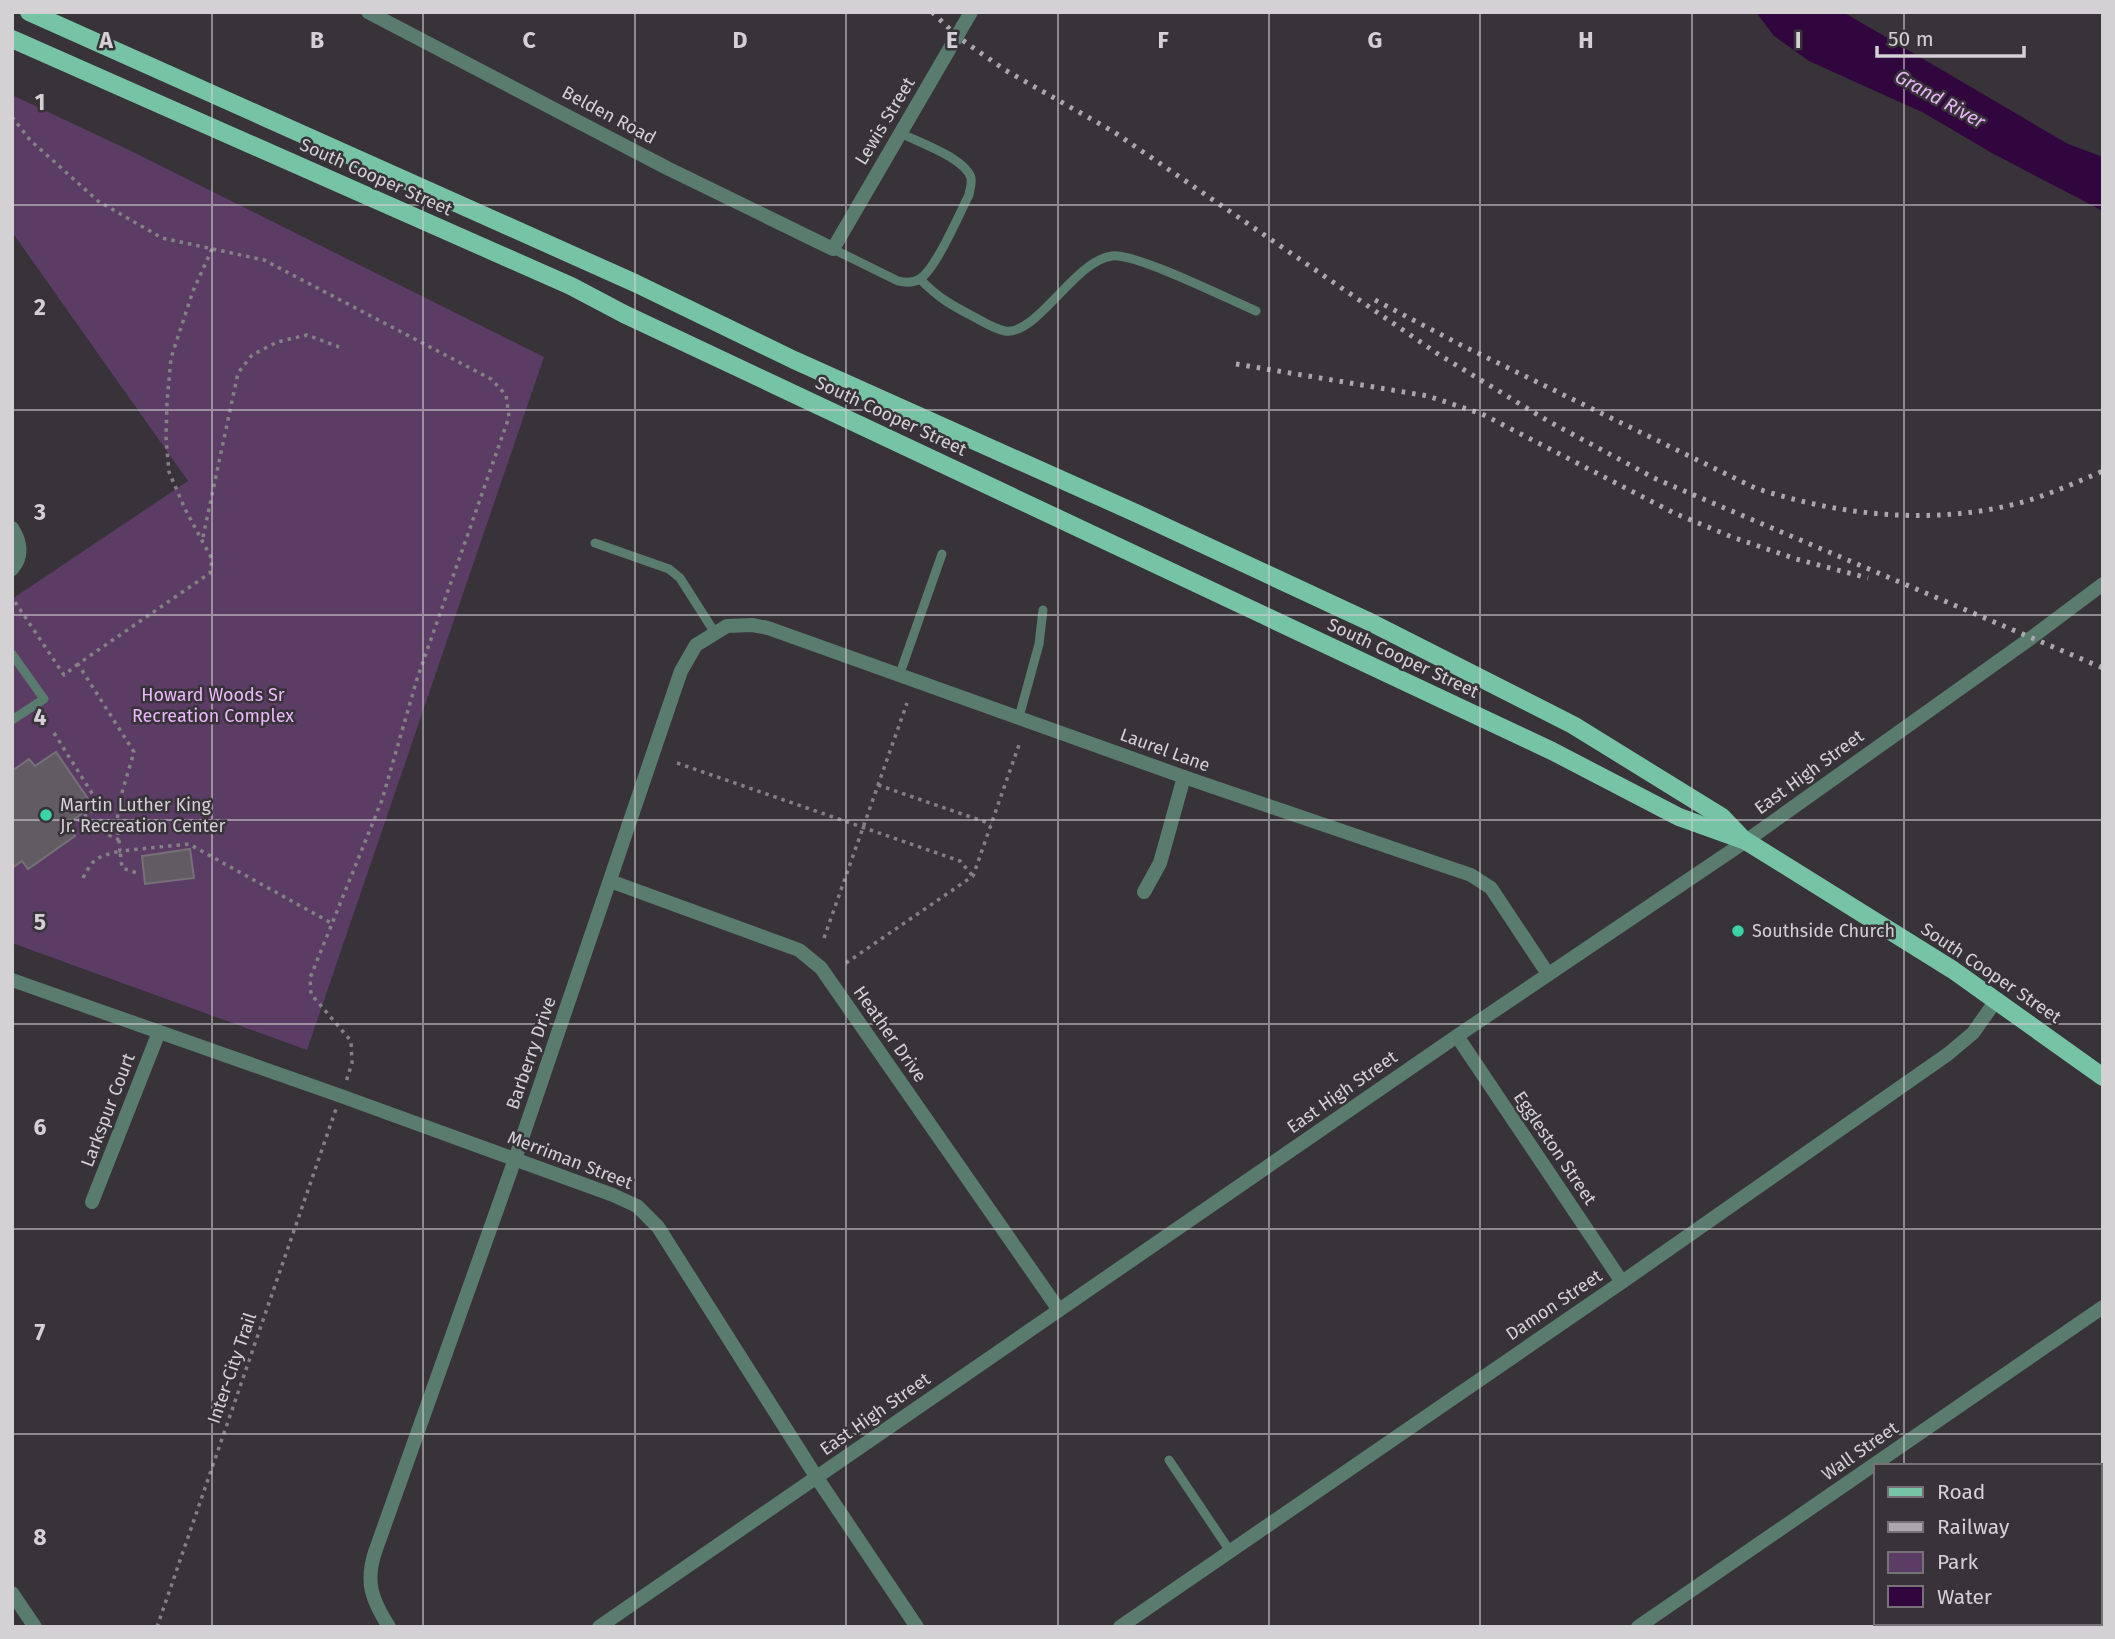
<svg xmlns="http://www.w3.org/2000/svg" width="2115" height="1639" font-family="'Fira Sans',sans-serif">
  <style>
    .green { fill: #5b3c65 }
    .water { fill: #31053d }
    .building { fill: #605c61; stroke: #757177; stroke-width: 2 }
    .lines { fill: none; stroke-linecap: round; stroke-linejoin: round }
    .path { stroke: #848186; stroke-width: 3.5; stroke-dasharray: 3.5 5; stroke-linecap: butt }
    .service { stroke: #597c6e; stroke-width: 9 }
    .minor { stroke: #597c6e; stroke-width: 14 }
    .tertiary { stroke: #597c6e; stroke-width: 14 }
    .primary { stroke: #76c3a5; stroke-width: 18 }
    .rail { stroke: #aba8ad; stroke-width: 5; stroke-dasharray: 3.5 7; stroke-linecap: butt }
    .grid { fill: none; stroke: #d4d1d5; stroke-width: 2; stroke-opacity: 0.55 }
    .poi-dot { fill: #3ad4a5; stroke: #373339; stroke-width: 2.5 }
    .labels { text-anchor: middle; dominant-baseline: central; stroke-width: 5; stroke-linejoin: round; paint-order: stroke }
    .street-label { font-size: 18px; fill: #d4d1d5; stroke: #373339 }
    .park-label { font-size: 18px; fill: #ecb9fd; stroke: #373339 }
    .poi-label { font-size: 18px; fill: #d4d1d5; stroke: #373339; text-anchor: start }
    .water-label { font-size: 19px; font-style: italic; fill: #e8b5f9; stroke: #373339 }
    .grid-label { font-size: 23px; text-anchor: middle; font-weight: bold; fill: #d4d1d5; stroke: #373339; stroke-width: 5; stroke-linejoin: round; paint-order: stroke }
  </style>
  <rect width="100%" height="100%" fill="#373339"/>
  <polygon class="green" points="12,95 131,151 544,357 307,1050 12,943 12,599 188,481 12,232"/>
  <polygon class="water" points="1756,12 1843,12 2068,144 2103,157 2103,211 1992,153 1924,113 1809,61 1774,36"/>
  <g class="building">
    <polygon points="56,752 93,806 67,824 75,836 28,869 22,861 12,868 12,771 29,759 35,766"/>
    <polygon points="190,849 194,878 145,884 142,856"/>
  </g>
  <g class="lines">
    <g class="path">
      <polyline points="12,117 30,140 98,201 162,238 264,260 491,379 506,395 509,417 417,679 382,800 310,978 311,994 351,1041 352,1063 346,1082"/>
      <polyline points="212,249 193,291 171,358 167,402 166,438 169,472 185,509 212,559 210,573 78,664 134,752 121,796 117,820 120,851 189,844 333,924"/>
      <polyline points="203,537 238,373 252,355 277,342 307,335 339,347"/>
      <polyline points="15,602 64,675 78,664"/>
      <polyline points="54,733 100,806 79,820 119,840"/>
      <polyline points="677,763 960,861 973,876"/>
      <polyline points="878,785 991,824"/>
      <path d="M83,878C94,857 97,857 120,851L122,868L137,873"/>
      <polyline points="824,938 907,703"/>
      <polyline points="846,963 973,876 1020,742"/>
      <polyline points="157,1627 336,1109"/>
    </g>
    <g class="service">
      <path d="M833,249L898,281C906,283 913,283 920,279C937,267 959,214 969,195C970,189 972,184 971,178C965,158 918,142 900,133"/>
      <path d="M920,279C938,298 953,306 976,318C985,323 995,329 1005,331C1037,336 1075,260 1112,256C1136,253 1228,299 1256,311"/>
      <polyline points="595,543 669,569 680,578 715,633"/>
      <polyline points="12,654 44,699 12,720"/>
      <polyline points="899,676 942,554"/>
      <polyline points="1019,717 1039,644 1043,610"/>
      <polyline points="1169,1460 1230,1551"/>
    </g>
    <g class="minor">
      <polyline points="368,12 667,168 833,249 971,12"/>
      <path d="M12,528C21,542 23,557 12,569"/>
      <polyline points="610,881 799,950 821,968 1059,1310"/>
      <polyline points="1144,892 1160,863 1184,777"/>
      <polyline points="12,980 341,1096 613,1195 637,1206 658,1227 817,1478 917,1627"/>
      <polyline points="1457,1036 1622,1282"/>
      <polyline points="92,1202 159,1032"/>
      <polyline points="12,1593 35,1627"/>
      <path d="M389,1627C372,1600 365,1583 375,1552L515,1159L681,671L696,645L727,626L752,625L768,628L1184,777L1471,875L1491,888L1548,974"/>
      <polyline points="1120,1627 1622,1282 1948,1054 1973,1033 1997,999"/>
      <polyline points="1638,1627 2103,1307"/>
    </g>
    <polyline class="tertiary" points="599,1627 1457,1036 1746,841 2031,638 2103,584"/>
    <g class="primary">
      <polyline points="29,12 635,283 794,360 1138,514 1370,622 1573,725 1722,817 1743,839"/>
      <polyline points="12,39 571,286 624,314 1552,751 1679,817 1746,841 1953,970 2103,1077"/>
    </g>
    <g class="rail">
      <polyline points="932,12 958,37 1005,70 1114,132 1438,354 1548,421 1656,479 2103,668"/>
      <path d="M1375,300L1459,344L1755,488C1841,516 1935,526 2023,502C2051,494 2077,482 2103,471"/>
      <polyline points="1236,364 1428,396 1482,414 1674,513 1732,537 1796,559 1868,578"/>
    </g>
  </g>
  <path class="grid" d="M212,12V1627M423,12V1627M635,12V1627M846,12V1627M1058,12V1627M1269,12V1627M1480,12V1627M1692,12V1627M1904,12V1466M12,205H2103M12,410H2103M12,615H2103M12,820H2103M12,1024H2103M12,1229H2103M12,1434H2103M1904,1623V1627"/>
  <g class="poi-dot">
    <circle cx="46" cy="815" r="7"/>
    <circle cx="1738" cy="931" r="7"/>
  </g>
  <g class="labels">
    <g class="street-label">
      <text transform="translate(609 115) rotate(28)">Belden Road</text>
      <text transform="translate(885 121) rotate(-59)">Lewis Street</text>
      <text transform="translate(376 177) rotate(24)">South Cooper Street</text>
      <text transform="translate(891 416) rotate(25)">South Cooper Street</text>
      <text transform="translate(1403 658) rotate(25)">South Cooper Street</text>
      <text transform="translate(1165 750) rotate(20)">Laurel Lane</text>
      <text transform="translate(1809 772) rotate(-36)">East High Street</text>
      <text transform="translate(1991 973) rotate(34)">South Cooper Street</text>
      <text transform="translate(890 1034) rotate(55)">Heather Drive</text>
      <text transform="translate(531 1053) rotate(-71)">Barberry Drive</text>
      <text transform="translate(1342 1092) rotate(-35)">East High Street</text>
      <text transform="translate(108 1110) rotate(-69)">Larkspur Court</text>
      <text transform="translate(1555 1148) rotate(56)">Eggleston Street</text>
      <text transform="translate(570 1160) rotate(21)">Merriman Street</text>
      <text transform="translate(1554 1305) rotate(-34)">Damon Street</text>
      <text transform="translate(232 1368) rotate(-71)">Inter-City Trail</text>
      <text transform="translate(875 1414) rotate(-35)">East High Street</text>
      <text transform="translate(1860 1451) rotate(-35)">Wall Street</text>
    </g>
    <g class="park-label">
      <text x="213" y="695">Howard Woods Sr<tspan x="213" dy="21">Recreation Complex</tspan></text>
    </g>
    <g class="poi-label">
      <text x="60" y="805">Martin Luther King<tspan x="60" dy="21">Jr. Recreation Center</tspan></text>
      <text x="1752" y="931">Southside Church</text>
    </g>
    <g class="water-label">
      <text transform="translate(1940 99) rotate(29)">Grand River</text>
    </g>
  </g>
  <g class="grid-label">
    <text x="106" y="48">A</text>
    <text x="317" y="48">B</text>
    <text x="529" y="48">C</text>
    <text x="740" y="48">D</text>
    <text x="952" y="48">E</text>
    <text x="1163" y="48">F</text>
    <text x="1375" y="48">G</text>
    <text x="1586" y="48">H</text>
    <text x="1798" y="48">I</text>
    <text x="40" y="110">1</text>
    <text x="40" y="315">2</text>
    <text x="40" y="520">3</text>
    <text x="40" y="725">4</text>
    <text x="40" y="930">5</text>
    <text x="40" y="1135">6</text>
    <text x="40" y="1340">7</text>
    <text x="40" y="1545">8</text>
  </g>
  <rect width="2115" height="1639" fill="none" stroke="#d4d1d5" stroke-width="28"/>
  <rect x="1874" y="1464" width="228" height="161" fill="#373339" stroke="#767277" stroke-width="2"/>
  <rect x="1888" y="1487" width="35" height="10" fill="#76c3a5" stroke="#767277" stroke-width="2"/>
  <text x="1937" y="1499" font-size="21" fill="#d4d1d5">Road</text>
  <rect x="1888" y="1522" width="35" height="10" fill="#aba8ad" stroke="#767277" stroke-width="2"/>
  <text x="1937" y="1534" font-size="21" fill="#d4d1d5">Railway</text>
  <rect x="1888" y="1552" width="35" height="21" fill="#5b3c65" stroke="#767277" stroke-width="2"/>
  <text x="1937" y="1569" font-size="21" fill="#d4d1d5">Park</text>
  <rect x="1888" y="1586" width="35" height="21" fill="#31053d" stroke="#767277" stroke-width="2"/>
  <text x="1937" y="1604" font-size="21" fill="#d4d1d5">Water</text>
  <path d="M1877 46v10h147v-10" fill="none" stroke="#d4d1d5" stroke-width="3.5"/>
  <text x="1888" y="46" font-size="21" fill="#d4d1d5" stroke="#373339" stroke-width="5" paint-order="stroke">50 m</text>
</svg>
